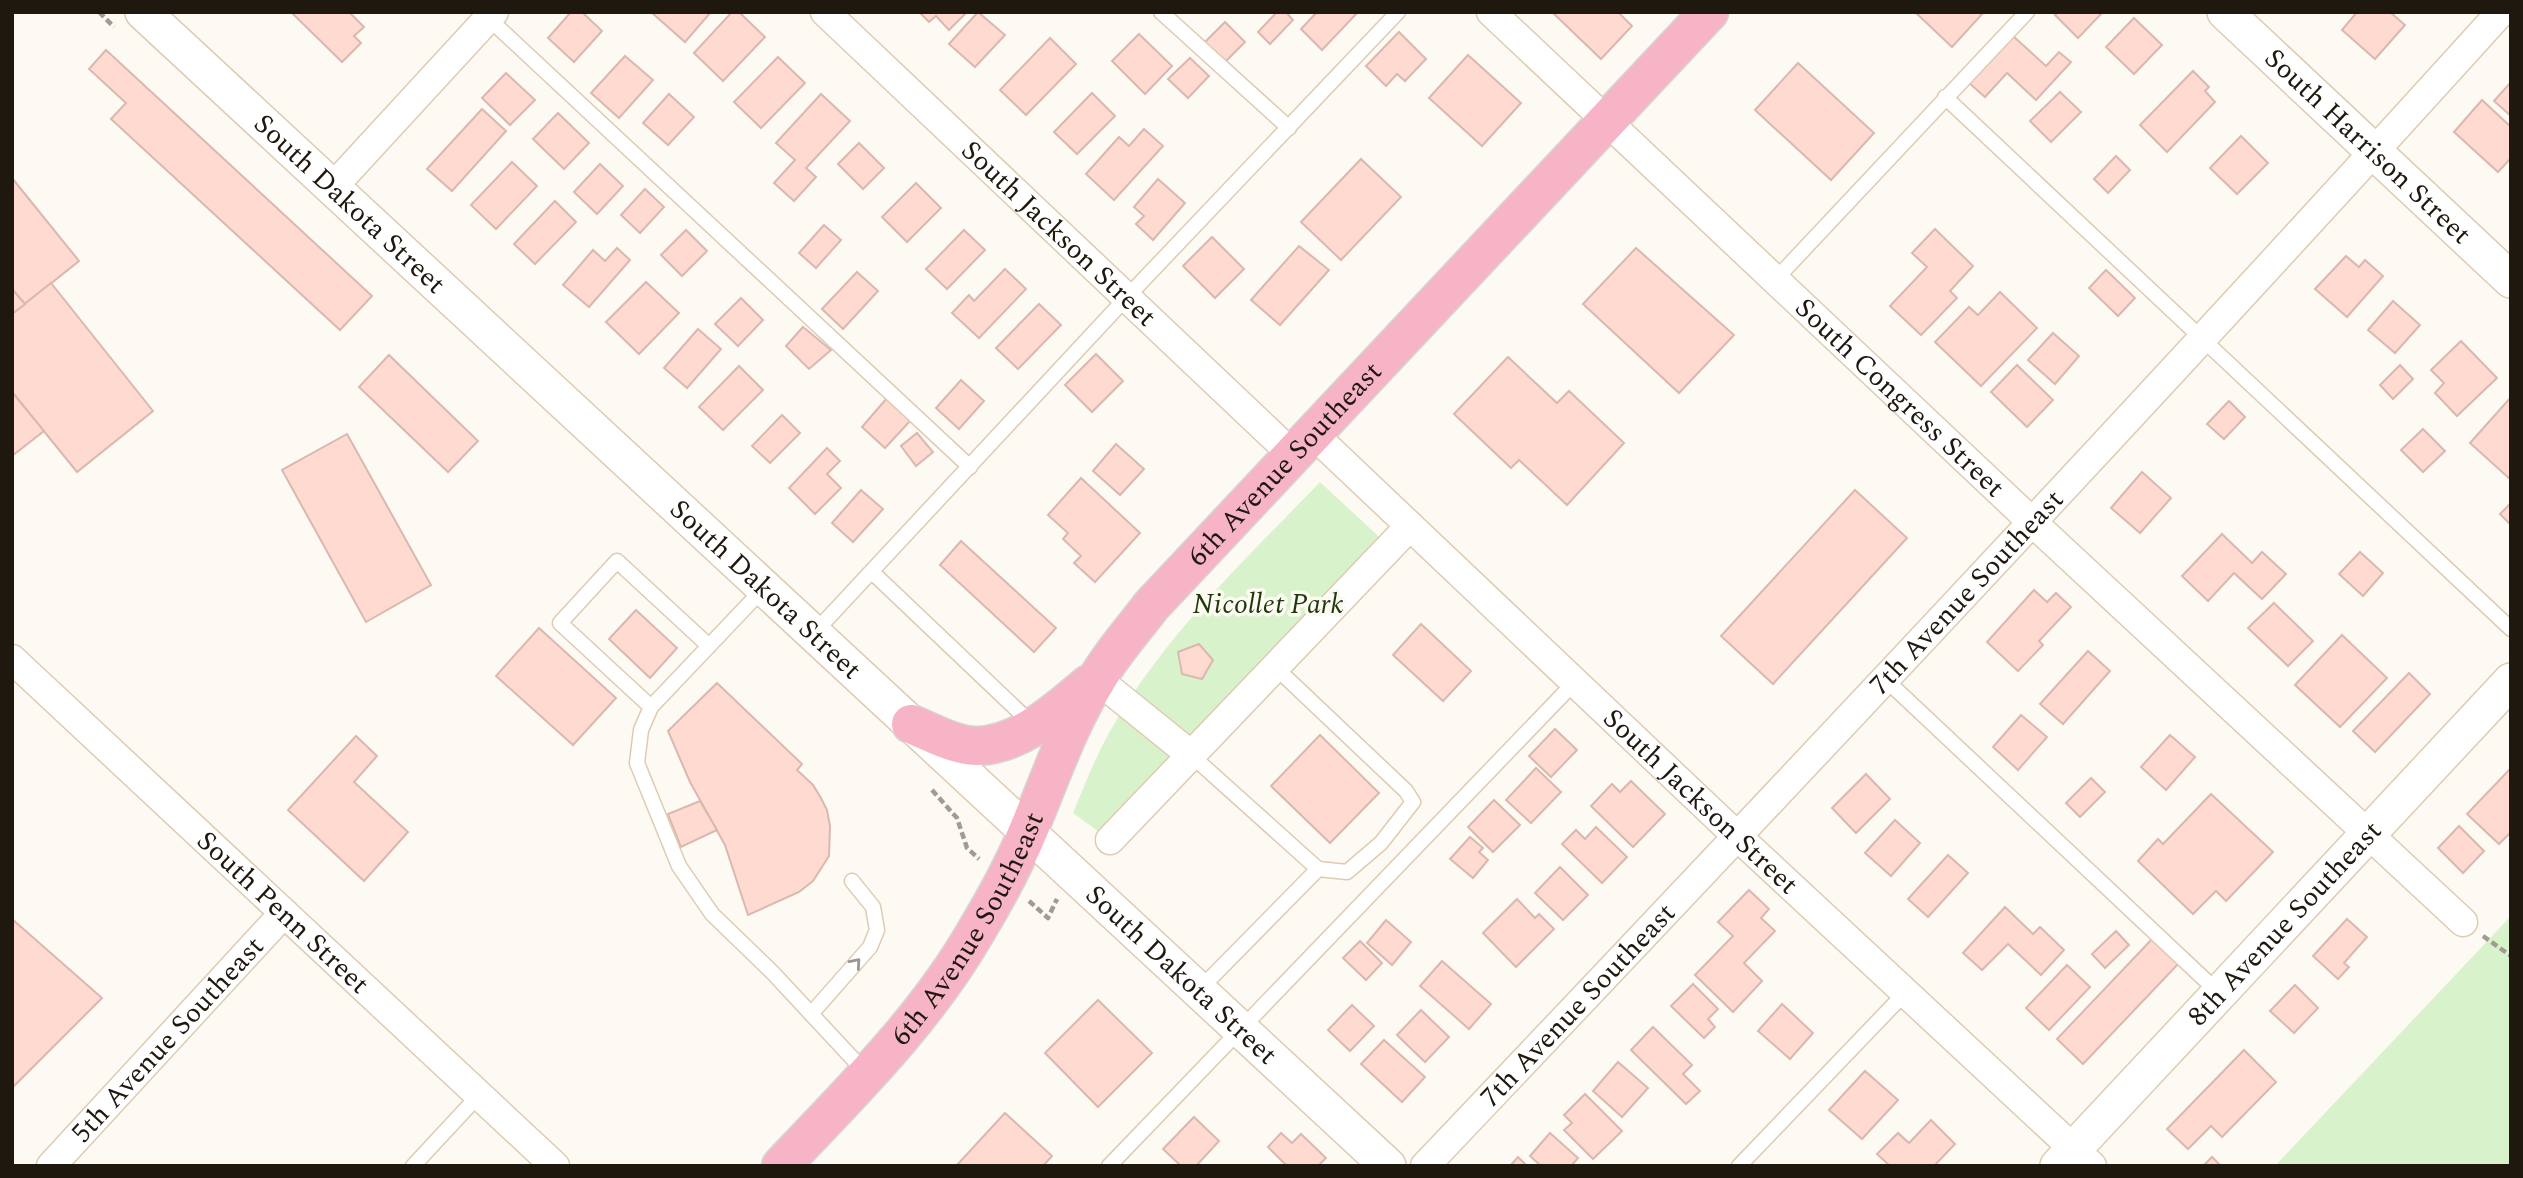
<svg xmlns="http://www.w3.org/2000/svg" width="2523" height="1178" font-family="Spectral,serif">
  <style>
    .green { fill: #d8f3cb }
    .building { fill: #fedad1; stroke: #dbb8af; stroke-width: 2 }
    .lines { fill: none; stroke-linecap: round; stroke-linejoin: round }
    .service-casing { stroke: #dfcbb1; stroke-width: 17 }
    .minor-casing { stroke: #dfcbb1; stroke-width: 31 }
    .tertiary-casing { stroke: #dfcbb1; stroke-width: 38 }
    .trunk-casing { stroke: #d7d5d4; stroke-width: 41 }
    .path { stroke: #a09b93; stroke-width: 4.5; stroke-dasharray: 7 3.5; stroke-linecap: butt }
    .service { stroke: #fff; stroke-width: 14 }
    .minor { stroke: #fff; stroke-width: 28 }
    .tertiary { stroke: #fff; stroke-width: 35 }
    .trunk { stroke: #f6b4c6; stroke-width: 38 }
    .oneway { stroke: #9a9793 }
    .labels { text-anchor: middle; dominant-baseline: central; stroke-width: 7; stroke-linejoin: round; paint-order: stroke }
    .street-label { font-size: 28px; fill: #1f180e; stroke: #fdf9f3 }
    .park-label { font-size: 28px; font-style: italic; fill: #1d380a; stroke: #fdf9f3 }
  </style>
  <rect width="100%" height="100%" fill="#fdf9f3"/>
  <g class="green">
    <path d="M1320,482L1390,547L1110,840L1073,813C1086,782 1098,750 1116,721C1169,631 1248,557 1320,482Z"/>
    <polygon points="2511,916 2511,1166 2275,1166"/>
  </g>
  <g class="building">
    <polygon points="291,12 349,12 364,27 354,36 361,43 342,62"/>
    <polygon points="571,12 582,12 602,31 574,62 548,38"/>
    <polygon points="651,12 711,12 685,42"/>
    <polygon points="732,12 739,12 765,37 723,81 694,53"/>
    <polygon points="919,12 967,12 949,30 936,16 929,22"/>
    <polygon points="978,12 1005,35 975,67 949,44"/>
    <polygon points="1277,12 1286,12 1293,20 1270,44 1258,32"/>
    <polygon points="1317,12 1358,12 1322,50 1301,29"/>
    <polygon points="1552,12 1618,12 1632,26 1601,59"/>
    <polygon points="1915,12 1984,12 1952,47"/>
    <polygon points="2058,12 2103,12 2078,38 2055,15"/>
    <polygon points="2357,12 2390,12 2405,25 2375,59 2342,30"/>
    <polygon points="2134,18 2162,45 2134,74 2106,47"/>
    <polygon points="1225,22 1245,42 1224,63 1204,43"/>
    <polygon points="1399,32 1426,59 1405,81 1397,74 1386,86 1366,66"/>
    <polygon points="1139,34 1172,66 1145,94 1112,61"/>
    <polygon points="2012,35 2046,66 2059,52 2071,62 2036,100 2007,73 1985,97 1968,82"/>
    <polygon points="1050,38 1076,64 1026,115 1000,90"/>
    <polygon points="106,50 372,296 340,330 111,119 126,103 89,69"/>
    <polygon points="1468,55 1521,103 1482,146 1429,98"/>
    <polygon points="625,56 653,80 619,118 591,93"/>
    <polygon points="778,57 805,83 761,128 734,102"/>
    <polygon points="1190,58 1209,76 1188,98 1168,79"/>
    <polygon points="1798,63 1874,133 1831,180 1755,110"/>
    <polygon points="2193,71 2209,87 2205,91 2215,102 2167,152 2140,125"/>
    <polygon points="506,73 535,100 510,125 482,98"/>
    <polygon points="2511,82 2511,116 2494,101"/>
    <polygon points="2060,92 2081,112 2051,142 2030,121"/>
    <polygon points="1092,93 1115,116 1077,154 1054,132"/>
    <polygon points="669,94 694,117 668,145 643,123"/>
    <polygon points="821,94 850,121 806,168 816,177 794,201 774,183 795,160 776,143"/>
    <polygon points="2482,100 2511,127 2511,158 2498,172 2454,132"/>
    <polygon points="482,109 506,131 452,191 427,169"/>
    <polygon points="558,113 589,143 564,169 533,139"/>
    <polygon points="1144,129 1163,146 1114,200 1086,174 1119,137 1129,146"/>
    <polygon points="2241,136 2268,163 2237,194 2210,168"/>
    <polygon points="859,143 884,168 863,189 838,164"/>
    <polygon points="2116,156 2130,170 2108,193 2094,179"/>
    <polygon points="1361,159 1401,197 1341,260 1301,222"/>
    <polygon points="512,162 537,186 496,229 471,205"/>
    <polygon points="600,164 623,186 597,214 574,192"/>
    <polygon points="12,178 79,261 25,304 12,289"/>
    <polygon points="1158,179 1185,203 1153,240 1136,224 1144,216 1134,207"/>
    <polygon points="916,183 941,208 907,242 882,217"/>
    <polygon points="645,189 664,207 640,233 621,215"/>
    <polygon points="555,201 576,222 535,264 514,244"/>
    <polygon points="824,225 841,240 816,268 799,253"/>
    <polygon points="1935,229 1973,266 1950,291 1957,298 1921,335 1890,306 1927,267 1912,253"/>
    <polygon points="686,230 707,251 682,276 661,255"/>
    <polygon points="964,230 985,250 947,289 926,269"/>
    <polygon points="1212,237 1244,269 1215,298 1183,266"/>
    <polygon points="1299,246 1329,270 1280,325 1251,300"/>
    <polygon points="617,248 630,260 589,307 563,285 593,250 605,261"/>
    <polygon points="1636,248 1734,335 1679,393 1583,304"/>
    <polygon points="2346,256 2359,267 2365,260 2383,276 2347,317 2315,289"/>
    <polygon points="1005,269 1026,289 979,338 952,313 969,295 974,301"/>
    <polygon points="2106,270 2135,298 2118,316 2089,288"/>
    <polygon points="857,272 878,291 843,329 822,309"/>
    <polygon points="646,282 679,313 639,354 606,322"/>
    <polygon points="51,283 153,411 77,472 12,392 12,314"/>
    <polygon points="12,289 25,304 12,314"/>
    <polygon points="2000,292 2037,328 1981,386 1935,342 1969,307 1978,315"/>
    <polygon points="741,298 763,320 738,346 715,324"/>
    <polygon points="2393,301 2420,325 2395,353 2368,330"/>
    <polygon points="1039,304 1061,325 1018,369 996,348"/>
    <polygon points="803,327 831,350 809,369 786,346"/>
    <polygon points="698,329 721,349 687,388 664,368"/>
    <polygon points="2053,333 2079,356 2055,384 2028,360"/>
    <polygon points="2461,341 2497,378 2457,416 2435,393 2444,383 2431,370"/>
    <polygon points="1096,354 1123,381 1092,412 1065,385"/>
    <polygon points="389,355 478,441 448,472 359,387"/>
    <polygon points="1508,357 1557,403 1569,391 1624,443 1567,505 1519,460 1511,468 1454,414"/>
    <polygon points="2017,365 2053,400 2027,427 1991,392"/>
    <polygon points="2400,365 2413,379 2393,399 2380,385"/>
    <polygon points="739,366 763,390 723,430 699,407"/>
    <polygon points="961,380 984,401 959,429 936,408"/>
    <polygon points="12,392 44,431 12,456"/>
    <polygon points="2511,397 2511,480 2470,443"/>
    <polygon points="887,398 911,420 885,448 862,427"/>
    <polygon points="2229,401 2245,417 2224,439 2207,424"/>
    <polygon points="782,415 800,433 770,463 752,446"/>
    <polygon points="2423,429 2445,451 2423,472 2401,450"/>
    <polygon points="917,433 933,452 916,466 901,446"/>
    <polygon points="347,434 431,585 366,622 282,470"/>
    <polygon points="1116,444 1144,469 1120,495 1093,471"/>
    <polygon points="827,448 840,461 827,474 841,488 815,514 789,488"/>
    <polygon points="2142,472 2171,498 2140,533 2111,508"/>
    <polygon points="1081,478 1140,533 1095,582 1074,563 1081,556 1063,539 1068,533 1048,515"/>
    <polygon points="861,490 883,509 853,542 832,523"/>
    <polygon points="1855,490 1907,538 1773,684 1721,636"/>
    <polygon points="2511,503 2511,525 2500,514"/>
    <polygon points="2222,534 2252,563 2262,552 2286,574 2262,599 2234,573 2208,601 2182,576"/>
    <polygon points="961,541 1056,628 1034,652 940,565"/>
    <polygon points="2360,552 2383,573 2363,596 2339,574"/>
    <polygon points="2034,590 2047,602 2056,593 2071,607 2039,641 2043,645 2018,671 1987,642"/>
    <polygon points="2274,603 2313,641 2288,666 2248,628"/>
    <polygon points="636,610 677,648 650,678 609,639"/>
    <polygon points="1421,624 1471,671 1443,701 1393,655"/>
    <polygon points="539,628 616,698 573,745 496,676"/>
    <polygon points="2342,635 2387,678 2340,727 2295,685"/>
    <polygon points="1199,644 1213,660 1202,679 1182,674 1178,652"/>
    <polygon points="2088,651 2110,671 2063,724 2040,704"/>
    <polygon points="2409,673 2430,694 2375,752 2353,731"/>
    <polygon points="717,683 802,764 797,770 813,785 821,798 827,810 830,826 829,856 813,881 799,892 748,915 725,845 690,782 668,731"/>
    <polygon points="2021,715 2047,737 2018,770 1993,747"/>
    <polygon points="1555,729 1577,750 1551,777 1529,756"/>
    <polygon points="1320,735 1379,793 1330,843 1271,786"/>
    <polygon points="2170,735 2195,757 2166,790 2141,767"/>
    <polygon points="356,736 377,756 354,782 408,832 364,881 288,810"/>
    <polygon points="1536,768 1561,792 1531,823 1506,800"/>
    <polygon points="2511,768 2511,832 2499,844 2467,814"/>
    <polygon points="1866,774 1890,799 1856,833 1832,808"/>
    <polygon points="2091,778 2105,792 2080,817 2066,803"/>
    <polygon points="1631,781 1665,814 1633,847 1591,806 1612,784 1620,792"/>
    <polygon points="2211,794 2273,852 2226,901 2216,891 2193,914 2138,861 2158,839 2163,844"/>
    <polygon points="1494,800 1520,825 1493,852 1468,827"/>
    <polygon points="700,801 717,830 681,847 668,814"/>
    <polygon points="1895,820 1920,843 1891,876 1865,853"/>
    <polygon points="2459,826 2484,851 2463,873 2438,848"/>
    <polygon points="1596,827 1627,857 1602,883 1562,844 1576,830 1585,839"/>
    <polygon points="1470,837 1483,848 1479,852 1488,860 1473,878 1450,859"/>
    <polygon points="1948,855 1968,873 1928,917 1908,899"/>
    <polygon points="1560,867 1588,895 1563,920 1535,893"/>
    <polygon points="1749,890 1769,909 1761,918 1775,931 1744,963 1762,981 1733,1012 1695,975 1733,936 1718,922"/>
    <polygon points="1517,899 1535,918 1539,914 1554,929 1516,967 1483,933"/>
    <polygon points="2005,907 2033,934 2040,927 2064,950 2041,975 2008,944 1982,970 1963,953"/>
    <polygon points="12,919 102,998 12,1088"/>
    <polygon points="2347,919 2367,937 2344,963 2349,967 2338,979 2313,956"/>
    <polygon points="1386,920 1411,942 1392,965 1367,943"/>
    <polygon points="2116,931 2129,945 2105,968 2092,954"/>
    <polygon points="2154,937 2180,962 2083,1064 2057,1039"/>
    <polygon points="1360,941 1382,963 1366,980 1343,958"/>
    <polygon points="1442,961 1491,1004 1469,1029 1420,986"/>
    <polygon points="2067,965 2090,987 2049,1030 2026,1008"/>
    <polygon points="1693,984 1718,1009 1708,1019 1715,1027 1704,1038 1671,1006"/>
    <polygon points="2295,985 2318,1008 2294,1033 2270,1011"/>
    <polygon points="1098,1000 1152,1053 1098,1107 1045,1053"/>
    <polygon points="1782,1004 1813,1033 1790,1059 1758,1031"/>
    <polygon points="1352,1005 1374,1026 1350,1051 1328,1030"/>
    <polygon points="1421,1010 1449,1037 1425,1062 1397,1035"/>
    <polygon points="1653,1027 1692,1065 1683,1074 1700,1091 1686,1104 1631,1050"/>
    <polygon points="1384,1040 1425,1077 1402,1102 1361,1064"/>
    <polygon points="2244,1050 2276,1082 2222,1137 2211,1126 2188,1149 2167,1129"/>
    <polygon points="1618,1062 1648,1088 1622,1117 1593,1091"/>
    <polygon points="1865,1071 1898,1100 1862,1139 1829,1110"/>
    <polygon points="1585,1094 1622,1131 1593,1159 1564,1130 1572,1123 1564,1115"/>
    <polygon points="1005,1113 1052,1156 1043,1166 956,1166"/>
    <polygon points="1194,1117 1219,1141 1196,1166 1181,1166 1163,1149"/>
    <polygon points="1931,1120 1955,1144 1934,1166 1890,1166 1877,1154 1898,1133 1909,1143"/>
    <polygon points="1281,1133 1292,1143 1301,1134 1326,1158 1318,1166 1287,1166 1268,1147"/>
    <polygon points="1550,1133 1578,1158 1571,1166 1541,1166 1530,1156"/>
    <polygon points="1518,1157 1527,1166 1510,1166"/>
    <polygon points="2212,1157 2221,1166 2203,1166"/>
  </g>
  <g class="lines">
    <g class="service-casing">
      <g id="service">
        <polyline points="1161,12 1289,128"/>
        <polyline points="486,16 970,467"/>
        <polyline points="1945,97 2511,629"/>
        <polyline points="1775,280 2027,12"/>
        <polyline points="872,572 1032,724"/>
        <polyline points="764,588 651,707 641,730 637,763 679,866 712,914 773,973 867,1074"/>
        <polyline points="814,633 1127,297 1398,12"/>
        <polyline points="1275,667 1406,791 1413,802 1381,843 1347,872 1318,869"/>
        <polyline points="1885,679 2219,993"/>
        <polyline points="651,707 560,623 617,561 709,646"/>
        <polyline points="1191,755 1318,869 1199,990"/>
        <polyline points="811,1014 870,947 877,930 873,907 852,881"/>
        <polyline points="413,1166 479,1095"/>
        <polyline points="1109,1166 1575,682"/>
        <polyline points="1739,1166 1906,992"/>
      </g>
    </g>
    <g class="minor-casing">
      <g id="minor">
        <path id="s1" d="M825,12L1293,455"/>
        <path id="s2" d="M1491,12L2031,521L2463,922"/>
        <polyline points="332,188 494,12"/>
        <path id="s3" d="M1313,434L1737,836L2092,1166"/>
        <path id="s4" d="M12,659L555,1166"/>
        <polyline points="1097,679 1191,755"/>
        <polyline points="1110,840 1410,526"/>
        <path id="s5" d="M51,1166L284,913"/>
        <path id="s6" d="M1425,1166C1787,785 2148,402 2501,12"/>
      </g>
    </g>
    <g class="tertiary-casing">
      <g id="tertiary">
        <path id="s7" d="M143,12L1388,1166"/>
        <path id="s8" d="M2225,12L2511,280"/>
        <path id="s9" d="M2058,1166L2511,681"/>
      </g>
    </g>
    <g class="trunk-casing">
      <g id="trunk">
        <path d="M911,724C931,732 955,746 977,746C1020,745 1058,710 1089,684"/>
        <path id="s10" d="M781,1166C850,1093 924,1021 975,933C995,900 1014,865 1029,829C1050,779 1068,725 1097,679C1112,653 1133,630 1151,606L1709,12"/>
      </g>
    </g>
    <g class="path">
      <polyline points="99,12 114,27"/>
      <polyline points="932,790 957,818 967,848 979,859"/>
      <polyline points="1029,901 1048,918 1057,899"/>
      <polyline points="2483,936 2511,956"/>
    </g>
    <use href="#service" class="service"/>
    <use href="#minor" class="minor"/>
    <use href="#tertiary" class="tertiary"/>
    <use href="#trunk" class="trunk"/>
  </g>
  <defs><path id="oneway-chevron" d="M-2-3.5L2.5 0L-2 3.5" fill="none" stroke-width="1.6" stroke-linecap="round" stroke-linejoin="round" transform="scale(1.75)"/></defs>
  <use class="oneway" href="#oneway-chevron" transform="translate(856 963) rotate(-49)"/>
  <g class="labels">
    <g class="street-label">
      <text stroke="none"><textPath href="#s8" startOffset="196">South Harrison Street</textPath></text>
      <text stroke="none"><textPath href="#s7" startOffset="282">South Dakota Street</textPath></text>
      <text stroke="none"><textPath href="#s1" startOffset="322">South Jackson Street</textPath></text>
      <text stroke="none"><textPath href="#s2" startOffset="562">South Congress Street</textPath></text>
      <text stroke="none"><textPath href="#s10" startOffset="872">6th Avenue Southeast</textPath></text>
      <text stroke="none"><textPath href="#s7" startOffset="849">South Dakota Street</textPath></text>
      <text stroke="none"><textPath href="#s6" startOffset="789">7th Avenue Southeast</textPath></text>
      <text stroke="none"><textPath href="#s3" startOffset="534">South Jackson Street</textPath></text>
      <text stroke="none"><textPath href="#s4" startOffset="371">South Penn Street</textPath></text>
      <text stroke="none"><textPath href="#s9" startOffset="332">8th Avenue Southeast</textPath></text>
      <text stroke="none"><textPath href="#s10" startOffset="304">6th Avenue Southeast</textPath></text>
      <text stroke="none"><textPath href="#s7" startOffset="1416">South Dakota Street</textPath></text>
      <text stroke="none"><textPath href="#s6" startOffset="222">7th Avenue Southeast</textPath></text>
      <text stroke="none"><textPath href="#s5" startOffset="172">5th Avenue Southeast</textPath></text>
    </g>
    <g class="park-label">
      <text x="1268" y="604">Nicollet Park</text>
    </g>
  </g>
  <rect width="2523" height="1178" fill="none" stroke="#1f180e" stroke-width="28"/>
</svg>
